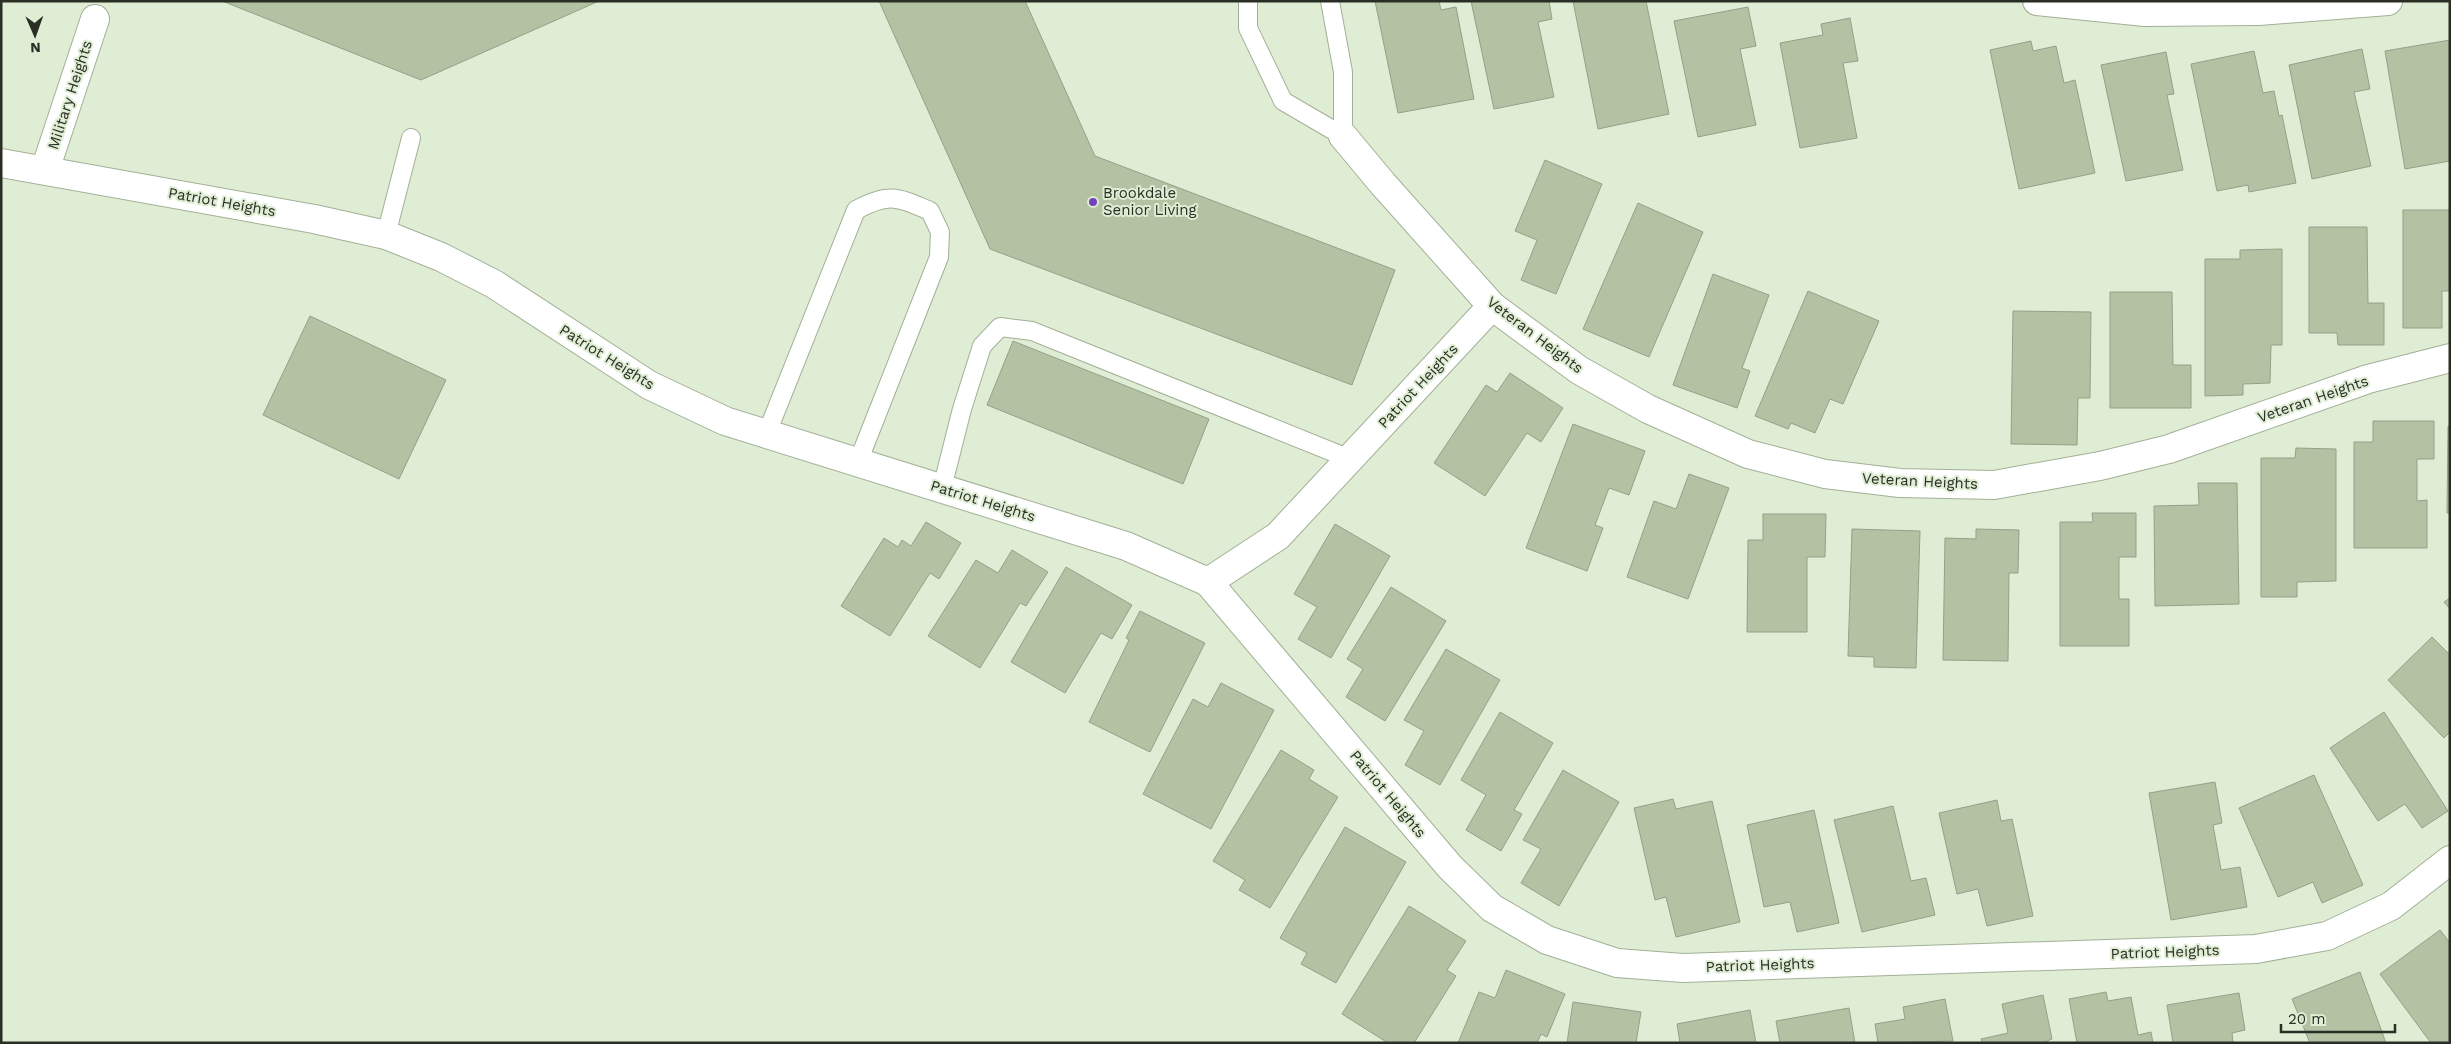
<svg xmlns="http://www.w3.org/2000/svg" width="2451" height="1044" font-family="'Work Sans',sans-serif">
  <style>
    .building { fill: #b2c2a3; stroke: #94a189 }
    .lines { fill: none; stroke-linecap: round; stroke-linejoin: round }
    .service-casing { stroke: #a2b097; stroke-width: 20 }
    .minor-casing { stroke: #a2b097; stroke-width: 30 }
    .service { stroke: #fff; stroke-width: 18 }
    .minor { stroke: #fff; stroke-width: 28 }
    .poi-dot { fill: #7541b9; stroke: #dfedd4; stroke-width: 2 }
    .labels { text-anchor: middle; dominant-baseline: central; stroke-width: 4; stroke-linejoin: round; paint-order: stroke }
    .street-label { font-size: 15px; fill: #2a2f25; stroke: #dfedd4 }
    .poi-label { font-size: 15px; fill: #2a2f25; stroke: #dfedd4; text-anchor: start }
  </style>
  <rect width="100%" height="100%" fill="#dfedd4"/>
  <g class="building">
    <polygon points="222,1 599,1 421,80"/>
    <polygon points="879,1 1025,1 1095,156 1395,270 1352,385 990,249"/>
    <polygon points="1375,1 1439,1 1441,10 1456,7 1474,99 1398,113"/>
    <polygon points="1471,1 1549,1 1552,19 1538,22 1554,97 1494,109"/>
    <polygon points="1573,1 1646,1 1669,114 1598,129"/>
    <polygon points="1748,7 1756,46 1740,49 1756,125 1698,137 1674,21"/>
    <polygon points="1850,18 1858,61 1843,63 1857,138 1800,148 1780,43 1823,35 1821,24"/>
    <polygon points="2450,40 2450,161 2405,169 2385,51"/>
    <polygon points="2031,41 2033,51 2056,46 2064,83 2075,80 2095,173 2019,189 1990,50"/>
    <polygon points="2362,49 2370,89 2354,92 2371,166 2312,179 2289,65"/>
    <polygon points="2254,51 2263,93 2274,91 2279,116 2282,115 2296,183 2249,192 2248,185 2217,191 2191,64"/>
    <polygon points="2166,52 2174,94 2167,95 2183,170 2126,181 2101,65"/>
    <polygon points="1545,160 1602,184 1556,294 1521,280 1537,240 1515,231"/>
    <polygon points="1638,203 1703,232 1649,357 1583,329"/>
    <polygon points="2403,210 2450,210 2450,291 2442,291 2442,328 2403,328"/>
    <polygon points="2309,227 2367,227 2368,303 2384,303 2384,345 2338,345 2337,333 2309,333"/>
    <polygon points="2282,249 2282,345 2271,345 2270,383 2243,384 2243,395 2205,396 2205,259 2240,259 2240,250"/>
    <polygon points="1713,274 1769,295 1742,368 1750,371 1737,408 1673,385"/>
    <polygon points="1808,291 1879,321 1843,404 1830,399 1815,433 1791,423 1788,429 1755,416"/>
    <polygon points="2110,292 2172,292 2173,365 2191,365 2191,408 2110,408"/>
    <polygon points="2013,311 2091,312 2090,398 2078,398 2077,445 2011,444"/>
    <polygon points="310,316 446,380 399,479 263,415"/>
    <polygon points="1013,341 1209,419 1183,484 987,405"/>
    <polygon points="1510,373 1563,408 1541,442 1527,433 1485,496 1434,463 1486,385 1497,392"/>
    <polygon points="2373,421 2434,421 2434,459 2417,459 2417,501 2427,500 2427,548 2354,548 2354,442 2373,442"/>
    <polygon points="1573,424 1645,451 1629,495 1609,488 1595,525 1603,528 1587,571 1526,548"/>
    <polygon points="2448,426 2450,426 2450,513 2447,513"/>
    <polygon points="2296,448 2336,449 2336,581 2297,582 2297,597 2261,597 2261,458 2295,458"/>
    <polygon points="1689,474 1729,488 1688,599 1627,577 1654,501 1676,509"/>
    <polygon points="2198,483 2237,483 2239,604 2155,606 2154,506 2199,505"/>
    <polygon points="2092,513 2136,513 2136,557 2119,557 2119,599 2129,599 2129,646 2060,646 2060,522 2093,522"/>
    <polygon points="1763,514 1826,514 1825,557 1807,557 1807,632 1747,632 1748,540 1763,540"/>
    <polygon points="926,522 961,543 939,579 930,573 890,636 841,606 884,538 898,547 902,540 911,546"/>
    <polygon points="1335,524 1390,556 1331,658 1298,639 1317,607 1294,594"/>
    <polygon points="1852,529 1920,531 1916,668 1874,667 1874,657 1848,656"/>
    <polygon points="1976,529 2019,530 2018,573 2009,573 2008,661 1943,660 1945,538 1976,539"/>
    <polygon points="1012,550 1048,572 1026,606 1020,603 980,668 928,636 976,560 998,573"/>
    <polygon points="1066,567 1132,605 1112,639 1101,633 1065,693 1011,662"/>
    <polygon points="1391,587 1446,621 1385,721 1346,697 1363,669 1347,659"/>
    <polygon points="2450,598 2450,609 2444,602"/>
    <polygon points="1140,611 1205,643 1150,752 1089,722 1129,640 1126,638"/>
    <polygon points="2432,637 2450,655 2450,732 2444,738 2388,680"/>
    <polygon points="1446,649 1500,680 1440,785 1405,765 1424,731 1404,720"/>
    <polygon points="1221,683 1274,710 1211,829 1143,794 1193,699 1208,707"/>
    <polygon points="1500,712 1553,743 1514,810 1522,814 1501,851 1466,830 1486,795 1461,780"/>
    <polygon points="2384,712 2448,811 2422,828 2405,804 2378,821 2330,748"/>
    <polygon points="1281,750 1314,770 1309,779 1338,797 1270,908 1239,890 1245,880 1213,861"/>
    <polygon points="1563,770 1619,802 1559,906 1521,883 1541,849 1523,840"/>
    <polygon points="2314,775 2363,885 2322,903 2313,882 2278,897 2239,808"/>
    <polygon points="2215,782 2222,823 2213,825 2221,870 2240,867 2247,907 2171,920 2149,793"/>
    <polygon points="1673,799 1676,809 1712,801 1740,922 1676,937 1666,897 1655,900 1634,808"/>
    <polygon points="1997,800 2001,821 2012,819 2033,916 1987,926 1978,889 1957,894 1939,813"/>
    <polygon points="1893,806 1911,881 1926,878 1935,915 1862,932 1834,820"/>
    <polygon points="1814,810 1839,923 1797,932 1790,902 1764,907 1747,825"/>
    <polygon points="1345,827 1406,862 1336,983 1301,964 1307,953 1280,938"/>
    <polygon points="1409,906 1466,941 1447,970 1456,976 1414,1043 1388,1043 1342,1014"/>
    <polygon points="2440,930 2450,943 2450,1043 2431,1043 2380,974"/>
    <polygon points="1506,970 1565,994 1547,1037 1541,1034 1537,1043 1458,1043 1479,992 1495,998"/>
    <polygon points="2360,972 2386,1043 2310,1043 2292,999"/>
    <polygon points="2106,992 2108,1001 2131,997 2138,1035 2151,1032 2153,1043 2077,1043 2069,999"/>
    <polygon points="2239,993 2245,1030 2232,1033 2233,1043 2173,1043 2167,1005"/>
    <polygon points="2043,995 2052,1039 2042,1043 1982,1043 1981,1039 2008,1033 2002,1004"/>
    <polygon points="1945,999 1953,1041 1878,1043 1875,1024 1905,1019 1903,1007"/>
    <polygon points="1573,1002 1641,1012 1636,1043 1567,1043"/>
    <polygon points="1849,1008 1855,1043 1780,1043 1776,1021"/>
    <polygon points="1750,1010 1756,1043 1680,1043 1677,1024"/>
  </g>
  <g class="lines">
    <g class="service-casing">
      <g id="service">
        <polyline points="1248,1 1248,28 1283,101 1343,136"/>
        <polyline points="1330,1 1343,72 1343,136"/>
        <polyline points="386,235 411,138"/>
        <path d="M767,433L856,210C889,192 897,197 930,211L940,232L939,257L858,462"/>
        <polyline points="942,488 962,409 982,346 1000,327 1032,331 1350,459"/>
      </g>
    </g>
    <g class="minor-casing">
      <g id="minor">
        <polyline points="2037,1 2145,12 2259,11 2388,1"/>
        <polyline points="1343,136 1383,184 1492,306 1579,370 1648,409 1748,454 1825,474 1900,483 1994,485 2100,466 2169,449 2368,379 2450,358"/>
        <polyline points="1,163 314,219 386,235 441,257 494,284 649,385 725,421 1126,546 1208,582 1278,536 1492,306"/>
        <polyline points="45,170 95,19"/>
        <polyline points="1208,582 1450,867 1492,908 1547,940 1617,963 1683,968 2256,949 2327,936 2391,906 2450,860"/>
      </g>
    </g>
    <use href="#service" class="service"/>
    <use href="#minor" class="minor"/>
  </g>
  <circle class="poi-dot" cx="1093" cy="202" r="5"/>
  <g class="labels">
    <g class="street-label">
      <text transform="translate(70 95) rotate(-72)">Military Heights</text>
      <text transform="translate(222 202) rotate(10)">Patriot Heights</text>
      <text transform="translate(1535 335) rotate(37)">Veteran Heights</text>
      <text transform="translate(607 357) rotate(32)">Patriot Heights</text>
      <text transform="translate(1418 386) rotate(-47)">Patriot Heights</text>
      <text transform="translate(2313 399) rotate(-19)">Veteran Heights</text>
      <text transform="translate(1920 481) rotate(3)">Veteran Heights</text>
      <text transform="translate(983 501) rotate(17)">Patriot Heights</text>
      <text transform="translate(1388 794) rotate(50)">Patriot Heights</text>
      <text transform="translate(2165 952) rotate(-2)">Patriot Heights</text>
      <text transform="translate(1760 965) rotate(-2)">Patriot Heights</text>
    </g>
    <g class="poi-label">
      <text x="1103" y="193">Brookdale<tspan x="1103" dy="17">Senior Living</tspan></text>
    </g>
  </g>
  <rect width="2451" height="1044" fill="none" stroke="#2a2f25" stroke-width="5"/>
  <g transform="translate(35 35) rotate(178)" stroke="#dfedd4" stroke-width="4" paint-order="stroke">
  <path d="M0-4L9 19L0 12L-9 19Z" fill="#2a2f25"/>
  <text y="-8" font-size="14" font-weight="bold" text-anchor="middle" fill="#2a2f25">N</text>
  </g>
  <path d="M2281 1024v8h114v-8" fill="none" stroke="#2a2f25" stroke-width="2.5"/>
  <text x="2288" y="1024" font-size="15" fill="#2a2f25" stroke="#dfedd4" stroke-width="4" paint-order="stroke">20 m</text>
</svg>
